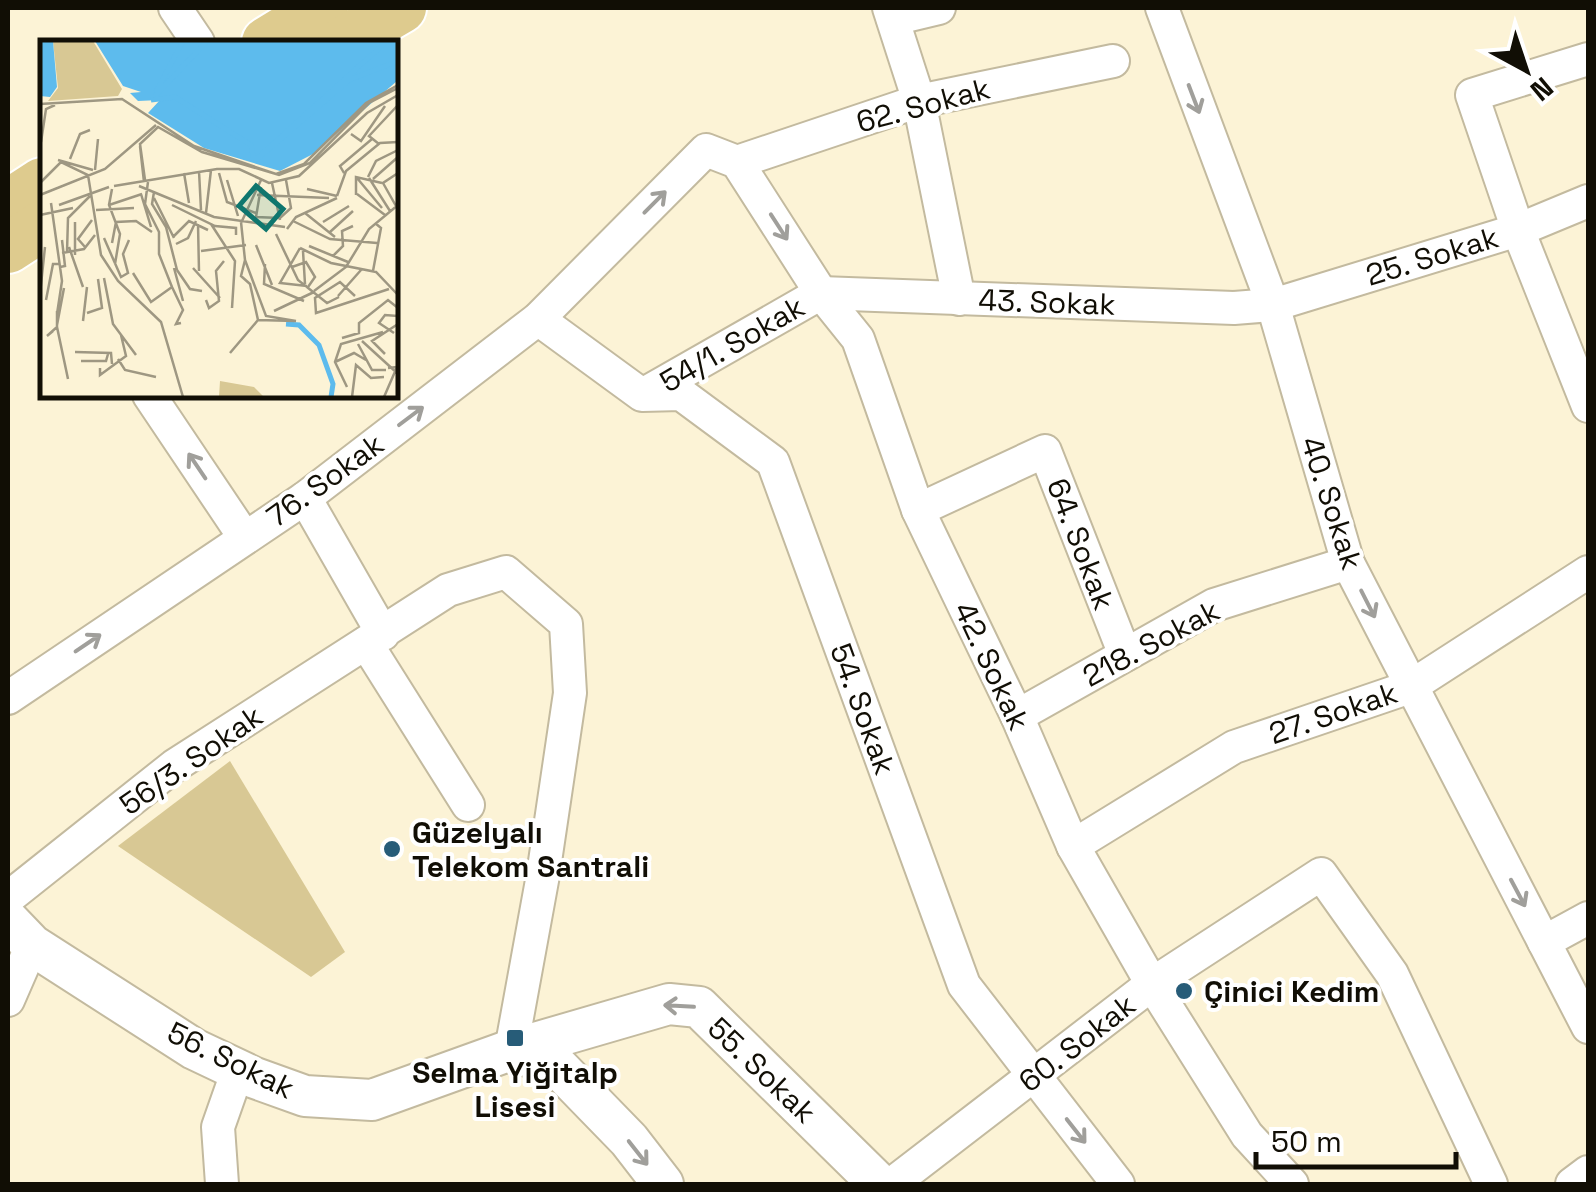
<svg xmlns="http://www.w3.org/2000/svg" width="1596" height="1192" font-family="'Space Grotesk',sans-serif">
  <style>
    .green { fill: #d8c894 }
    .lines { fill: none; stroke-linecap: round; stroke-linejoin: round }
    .minor-casing { stroke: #c3ba9f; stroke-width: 36 }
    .tertiary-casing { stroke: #c3ba9f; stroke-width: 44 }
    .primary-casing { stroke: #fff; stroke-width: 54 }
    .minor { stroke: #fff; stroke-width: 32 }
    .tertiary { stroke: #fff; stroke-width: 40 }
    .primary { stroke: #decb8e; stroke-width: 50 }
    .oneway { stroke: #a09f9b }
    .poi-dot { fill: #275c78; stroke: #fff; stroke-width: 4 }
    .labels { text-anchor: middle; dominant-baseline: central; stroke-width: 8; stroke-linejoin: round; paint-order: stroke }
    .street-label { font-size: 30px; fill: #110e05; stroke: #fff }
    .poi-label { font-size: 30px; font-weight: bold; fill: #110e05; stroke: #fff; text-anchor: start }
    .inset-river { fill: none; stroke: #5dbbed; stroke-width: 5 }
    .inset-road { fill: none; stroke: #9e9782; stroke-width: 2.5 }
    .view { fill: #0f766e; fill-opacity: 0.15; stroke: #0f766e; stroke-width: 5 }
    .inset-edge { fill: none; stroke: #110e05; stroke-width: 5 }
  </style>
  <rect width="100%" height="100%" fill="#fcf3d6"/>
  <polygon class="green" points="230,761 345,952 311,977 118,846"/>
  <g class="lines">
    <g class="minor-casing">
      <g id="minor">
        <polyline points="175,8 198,42"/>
        <polyline points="889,8 919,101 959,299"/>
        <polyline points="1162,8 1273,305 1348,563 1588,1027"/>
        <polyline points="893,19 939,8"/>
        <polyline points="1588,59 1472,95 1518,230 1588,406"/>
        <polyline points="737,162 919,101 1113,61"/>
        <polyline points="821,293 1234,308 1273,305 1518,230 1588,201"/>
        <polyline points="538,319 642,395 681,394 773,462 964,985 1118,1184"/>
        <polyline points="646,393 821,293"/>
        <polyline points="149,395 245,538"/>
        <polyline points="305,498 383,634"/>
        <polyline points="918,510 1045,451 1125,655"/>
        <polyline points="366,643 468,805"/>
        <polyline points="8,698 305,498 538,319 706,150 737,162 821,293 858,339 918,510 1017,716 1073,846 1152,984 1247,1135 1292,1184"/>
        <polyline points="1017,716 1214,605 1348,563"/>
        <polyline points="1073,846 1234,747 1410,687 1588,572"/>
        <polyline points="8,898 174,766 448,590 506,572 566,624 570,693 543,875 511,1050"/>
        <polyline points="1544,942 1588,918"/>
        <polyline points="8,1000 32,945"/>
        <polyline points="222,1184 218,1127 238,1070"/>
        <polyline points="892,1184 1152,984 1321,874 1392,974 1491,1184"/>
        <polyline points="1572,1184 1588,1172"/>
      </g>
    </g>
    <g class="tertiary-casing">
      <g id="tertiary">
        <polyline points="8,920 32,945 194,1049 255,1078 305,1096 372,1100 511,1050 669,1004 699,1007 879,1184"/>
        <polyline points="511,1050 558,1067 629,1140 663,1184"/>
      </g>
    </g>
    <g class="primary-casing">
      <g id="primary">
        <polyline points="267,42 323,8"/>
        <polyline points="343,42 401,8"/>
        <polyline points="8,205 42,183"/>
        <polyline points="8,248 42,226"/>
      </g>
    </g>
    <use href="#minor" class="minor"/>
    <use href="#tertiary" class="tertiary"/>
    <use href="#primary" class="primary"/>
  </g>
  <defs><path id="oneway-shaft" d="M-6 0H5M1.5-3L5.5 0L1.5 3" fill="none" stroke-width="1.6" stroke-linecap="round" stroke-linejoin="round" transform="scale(2.5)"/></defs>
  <g class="oneway">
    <use href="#oneway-shaft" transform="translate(1194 99) rotate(69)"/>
    <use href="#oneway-shaft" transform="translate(655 202) rotate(-45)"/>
    <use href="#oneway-shaft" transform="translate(779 227) rotate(57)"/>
    <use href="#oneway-shaft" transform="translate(411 416) rotate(-37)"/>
    <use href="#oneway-shaft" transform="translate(197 466) rotate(-124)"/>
    <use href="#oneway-shaft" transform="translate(1368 604) rotate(63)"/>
    <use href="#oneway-shaft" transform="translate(88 643) rotate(-34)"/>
    <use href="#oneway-shaft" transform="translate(1518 893) rotate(62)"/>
    <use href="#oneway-shaft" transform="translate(679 1006) rotate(-177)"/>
    <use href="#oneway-shaft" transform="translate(1076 1131) rotate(52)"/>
    <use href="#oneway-shaft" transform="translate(638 1153) rotate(52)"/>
  </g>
  <g class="poi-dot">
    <circle cx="392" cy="849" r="10"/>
    <circle cx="1184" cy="991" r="10"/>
    <rect x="505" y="1028" width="20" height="20" rx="5"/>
  </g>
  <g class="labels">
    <g class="street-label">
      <text transform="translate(923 105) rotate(-15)">62. Sokak</text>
      <text transform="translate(1432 256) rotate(-17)">25. Sokak</text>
      <text transform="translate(1047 302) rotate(2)">43. Sokak</text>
      <text transform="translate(732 344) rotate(-30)">54/1. Sokak</text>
      <text transform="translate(325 480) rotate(-36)">76. Sokak</text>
      <text transform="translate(1332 503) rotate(72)">40. Sokak</text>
      <text transform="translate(1081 544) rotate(69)">64. Sokak</text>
      <text transform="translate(1151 643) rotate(-28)">218. Sokak</text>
      <text transform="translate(992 666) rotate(65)">42. Sokak</text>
      <text transform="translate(863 709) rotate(70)">54. Sokak</text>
      <text transform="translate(1333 713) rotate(-19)">27. Sokak</text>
      <text transform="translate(191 760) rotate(-35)">56/3. Sokak</text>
      <text transform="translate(1077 1043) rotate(-38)">60. Sokak</text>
      <text transform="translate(231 1060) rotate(26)">56. Sokak</text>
      <text transform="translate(762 1070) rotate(44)">55. Sokak</text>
    </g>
    <g class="poi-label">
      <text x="412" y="832">Güzelyalı<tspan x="412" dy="34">Telekom Santrali</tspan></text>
      <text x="1204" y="991">Çinici Kedim</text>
      <text x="515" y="1072" text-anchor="middle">Selma Yiğitalp<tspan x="515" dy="34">Lisesi</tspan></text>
    </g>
  </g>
  <g transform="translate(40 40)">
    <rect width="358" height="358" fill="#fcf3d6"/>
    <path d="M13,1H53L82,49L78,56L8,61L18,48ZM180,341L214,347L224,357H179Z" fill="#d8c894"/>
    <path d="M0,1H13L17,47L10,57L0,56ZM55,1H357V41L273,114L240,131L164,108L108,73L120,60L98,61L90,53L101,52L83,46Z" fill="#5dbbed"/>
    <path class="inset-river" d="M116,52L143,1M115,56L167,1M111,60L135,57L211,105L214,121M216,120L309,40L358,21M214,121L347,1M246,284L259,285L279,305L293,344L291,357"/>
    <path class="inset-road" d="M0,64L82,59L154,106L236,134L264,124L326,63L358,45M311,94L321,101L345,66M1,102L6,69L15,65M339,104L329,96L358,65M100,106L104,142M30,119L40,94L50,90M18,120L53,130M55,130L58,99M159,131L161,170M144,133L149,163M179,133L187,162L216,173M304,133L300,126L332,99M328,137L336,121L358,110M317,138L342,168M329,138L350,171M333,139L358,117M105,140L100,104L118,87L162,112L239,135L270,123L329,63L358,48M187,140L198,176M108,142L105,164L119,192V214L132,247M0,143L21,122L48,135L61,215L78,241L121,282L143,357M232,143L240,180M74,146L177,129H199L229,143L259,136L327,73L358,55M99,146L174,177L245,187M221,147L216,177L240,178L251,168L246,140M72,149L69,165L80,194L75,224M267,149L297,156M114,152L112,164L126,187L137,230M101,154L111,187M317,154L345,175M0,155L65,129L116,85M217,155L289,158M316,155V137L342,143M297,156L306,131L340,103L358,102M114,158L134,198M11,163L22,241L17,274M19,165L69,147M69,165L102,154M132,165L175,186L196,188V195M356,166L343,143L358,133M56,170L94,168M166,173L171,130M265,173L295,197M0,175L33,168M202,181L221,140M253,181L290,199L337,203M35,182V215M201,182L205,220L226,276L256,281M283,182L309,166M158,184L159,231M171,184L195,221L192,268M247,189L256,177L297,158M290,192L313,171M236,194L258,240L287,263L299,257M133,197L149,181L168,190M64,198L81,237L88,233L83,214L89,200M72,203L76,182L96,181L112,192M136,204L148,198L156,181M216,205L232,245M269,206L308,222M29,207L43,247M45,207L38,199L52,180M260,208L240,243L267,246M260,208L291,223L336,232L358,255M161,211L206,205M263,211L265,244M27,212L28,178L50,156M22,213L44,209L55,195M293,216L303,206L302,191L313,186M205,220L201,236L210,244L218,280L256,281M225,224L224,244L264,261M20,227L25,226L22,200M252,227L266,222L275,237L268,247M134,228L143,261M153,228L180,258M137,230L150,249L162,251M333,231L341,188L335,183M93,233L111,262L132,247M64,238L73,284L96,315M132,247L143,270L136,284L141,283M274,251L306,227L329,189L358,165M0,254L5,207M298,256L321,230M315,256L300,242L275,258L276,273L349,249M6,260L13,224H19M166,260L169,268L179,261L176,231L184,221M234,271L274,252M47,273L62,268L58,239M43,281L47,247M17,285L24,248M17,287L28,339M13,291L7,296L17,287V271M354,293L339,283L345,275L358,276M302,298L319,293V283L348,260L358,268M322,301L357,333M318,304L332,330H346M35,312L71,313L72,324M190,313L218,280M345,314L332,301L358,284M78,319L85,330L116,337M41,321H66L68,314M295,322L314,313L326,320M60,328V335L86,316L81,295M307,347L295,322L301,304L343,292M312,357L316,325L331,338L344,337M344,357L357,327L348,328"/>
    <path class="view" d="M216,146L243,169L226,189L199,166Z"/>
    <rect width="358" height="358" class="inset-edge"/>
  </g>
  <rect width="1596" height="1192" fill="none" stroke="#110e05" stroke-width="20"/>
  <g transform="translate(1526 70) rotate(140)" stroke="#ffffff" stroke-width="8" paint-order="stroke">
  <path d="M0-8L18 38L0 25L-18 38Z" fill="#110e05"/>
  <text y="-15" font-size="28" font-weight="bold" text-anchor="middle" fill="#110e05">N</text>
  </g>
  <path d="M1256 1152v15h200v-15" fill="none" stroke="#110e05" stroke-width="5"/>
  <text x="1271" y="1152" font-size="30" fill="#110e05" stroke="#ffffff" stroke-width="8" paint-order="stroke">50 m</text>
</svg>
